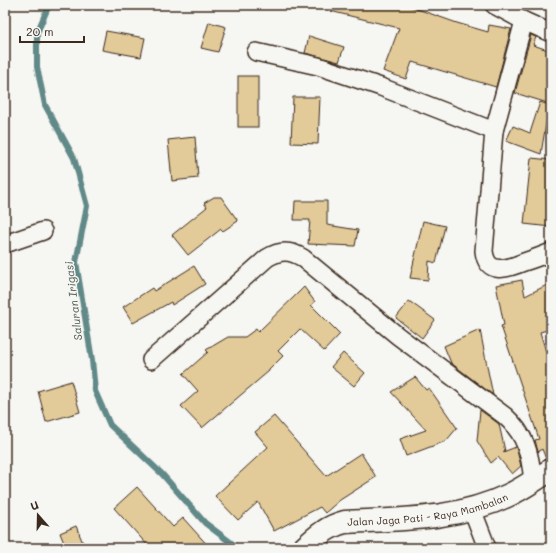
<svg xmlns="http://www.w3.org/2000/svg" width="556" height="553" font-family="Mali,sans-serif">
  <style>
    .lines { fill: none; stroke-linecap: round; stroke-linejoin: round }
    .stream { stroke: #608988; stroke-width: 6 }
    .building { fill: #e2ca99; stroke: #3b2a1e }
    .minor-casing { stroke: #3b2a1e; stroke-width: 20 }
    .tertiary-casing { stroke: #3b2a1e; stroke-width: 25 }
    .minor { stroke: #f6f6f2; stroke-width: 17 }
    .tertiary { stroke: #f6f6f2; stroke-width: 22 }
    .labels { text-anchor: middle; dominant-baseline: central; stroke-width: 3; stroke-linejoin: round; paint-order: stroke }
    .street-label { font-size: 10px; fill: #3b2a1e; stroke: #f6f6f2 }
    .water-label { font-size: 11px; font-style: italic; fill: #4d5a53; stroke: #f6f6f2 }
  </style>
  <rect width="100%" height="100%" fill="#f6f6f2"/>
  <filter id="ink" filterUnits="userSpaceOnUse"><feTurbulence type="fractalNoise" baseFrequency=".025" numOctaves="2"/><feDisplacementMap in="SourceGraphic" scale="8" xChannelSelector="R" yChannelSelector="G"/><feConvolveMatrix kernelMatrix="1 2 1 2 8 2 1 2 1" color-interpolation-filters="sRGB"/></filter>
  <g filter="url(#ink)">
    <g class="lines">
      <polyline class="stream" points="49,5 37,33 37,67 45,105 74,158 87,206 76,262 92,360 95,391 110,425 162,474 205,523 238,548"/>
    </g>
    <g class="building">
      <polygon points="331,5 406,5 457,23 488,32 489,25 511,29 496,87 412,62 406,79 383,71 399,28 330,11"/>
      <polygon points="209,22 226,27 218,52 201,48"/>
      <polygon points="106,31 145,38 141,57 102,50"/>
      <polygon points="531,35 536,37 533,45 551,51 551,104 515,93"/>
      <polygon points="309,36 344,47 339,62 305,53"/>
      <rect x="238" y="76" width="20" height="51"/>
      <polygon points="293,97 320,97 318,144 291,143"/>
      <polygon points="540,102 549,105 541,154 506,141 513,126 530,133"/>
      <polygon points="195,137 198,178 172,181 168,140"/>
      <polygon points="531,158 551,160 551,227 524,224"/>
      <polygon points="214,197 221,197 238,221 223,231 221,229 188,255 172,235 207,207 204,203"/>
      <polygon points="295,201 327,201 327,225 358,230 355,246 308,244 310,220 294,220"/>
      <polygon points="423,221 445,226 436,263 429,261 428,280 410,278"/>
      <polygon points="194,266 205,284 172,305 171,302 133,323 123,307 152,288 154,291"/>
      <polygon points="522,280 525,296 551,283 551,329 540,332 551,368 551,458 546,459 542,449 538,452 535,440 539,439 501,326 504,325 496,285"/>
      <polygon points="304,287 315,302 311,305 340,334 324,351 300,329 278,351 283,356 269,370 269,371 202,428 181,406 198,391 183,374 208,352 206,350 228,337 245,337 256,329 258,332 298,293"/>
      <polygon points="409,301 435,320 422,338 396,318"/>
      <polygon points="480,330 488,371 493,395 451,363 444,346"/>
      <polygon points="343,353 365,373 354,386 331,367"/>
      <polygon points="415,377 426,390 429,388 457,428 446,441 406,456 400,439 426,430 391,392"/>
      <polygon points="71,381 80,412 46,422 38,391"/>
      <polygon points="480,410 499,424 505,451 503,452 516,447 521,466 512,474 498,457 491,463 477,441"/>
      <polygon points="274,416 326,476 361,453 376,477 340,500 325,513 320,507 274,531 258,502 238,520 215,496 268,447 255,432"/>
      <polygon points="137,487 173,527 183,518 210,548 150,548 114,508"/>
      <polygon points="76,526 85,548 66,548 60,533"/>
    </g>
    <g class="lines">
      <g class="minor-casing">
        <g id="minor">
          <polyline points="494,5 524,21 551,33"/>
          <path d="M524,21L494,131L484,251C487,276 507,269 524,262C533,259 542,256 551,252"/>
          <polyline points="256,52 318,66 381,87 494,131"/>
          <polyline points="5,244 43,231"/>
          <path d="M151,360L267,258C280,250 290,250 303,258L398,336L505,416C526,435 530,453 533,481"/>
          <polyline points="472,509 487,548"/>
        </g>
      </g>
      <g class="tertiary-casing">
        <g id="tertiary">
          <path id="s1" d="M304,548C317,536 328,526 345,522C402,519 457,520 509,495C524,488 537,478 551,470"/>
        </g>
      </g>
      <use href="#minor" class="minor"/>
      <use href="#tertiary" class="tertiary"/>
    </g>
  </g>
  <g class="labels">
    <g class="street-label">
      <text stroke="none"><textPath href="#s1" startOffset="133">Jalan Jaga Pati - Raya Mambalan</textPath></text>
    </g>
    <g class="water-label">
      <text transform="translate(73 301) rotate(-97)">Saluran Irigasi</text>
    </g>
  </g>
  <rect width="556" height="553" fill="none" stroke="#f6f6f2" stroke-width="20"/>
  <rect x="10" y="10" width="536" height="533" fill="none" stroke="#3b2a1e" stroke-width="1.5" filter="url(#ink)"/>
  <g transform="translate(38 515) rotate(340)" stroke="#f6f6f2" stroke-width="3" paint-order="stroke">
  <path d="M0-3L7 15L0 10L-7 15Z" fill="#3b2a1e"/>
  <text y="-6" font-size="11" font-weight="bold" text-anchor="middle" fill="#3b2a1e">U</text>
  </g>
  <path d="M20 36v6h64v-6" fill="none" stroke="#3b2a1e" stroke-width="2"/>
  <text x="26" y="36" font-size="12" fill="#3b2a1e" stroke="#f6f6f2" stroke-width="3" paint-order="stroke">20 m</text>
</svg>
